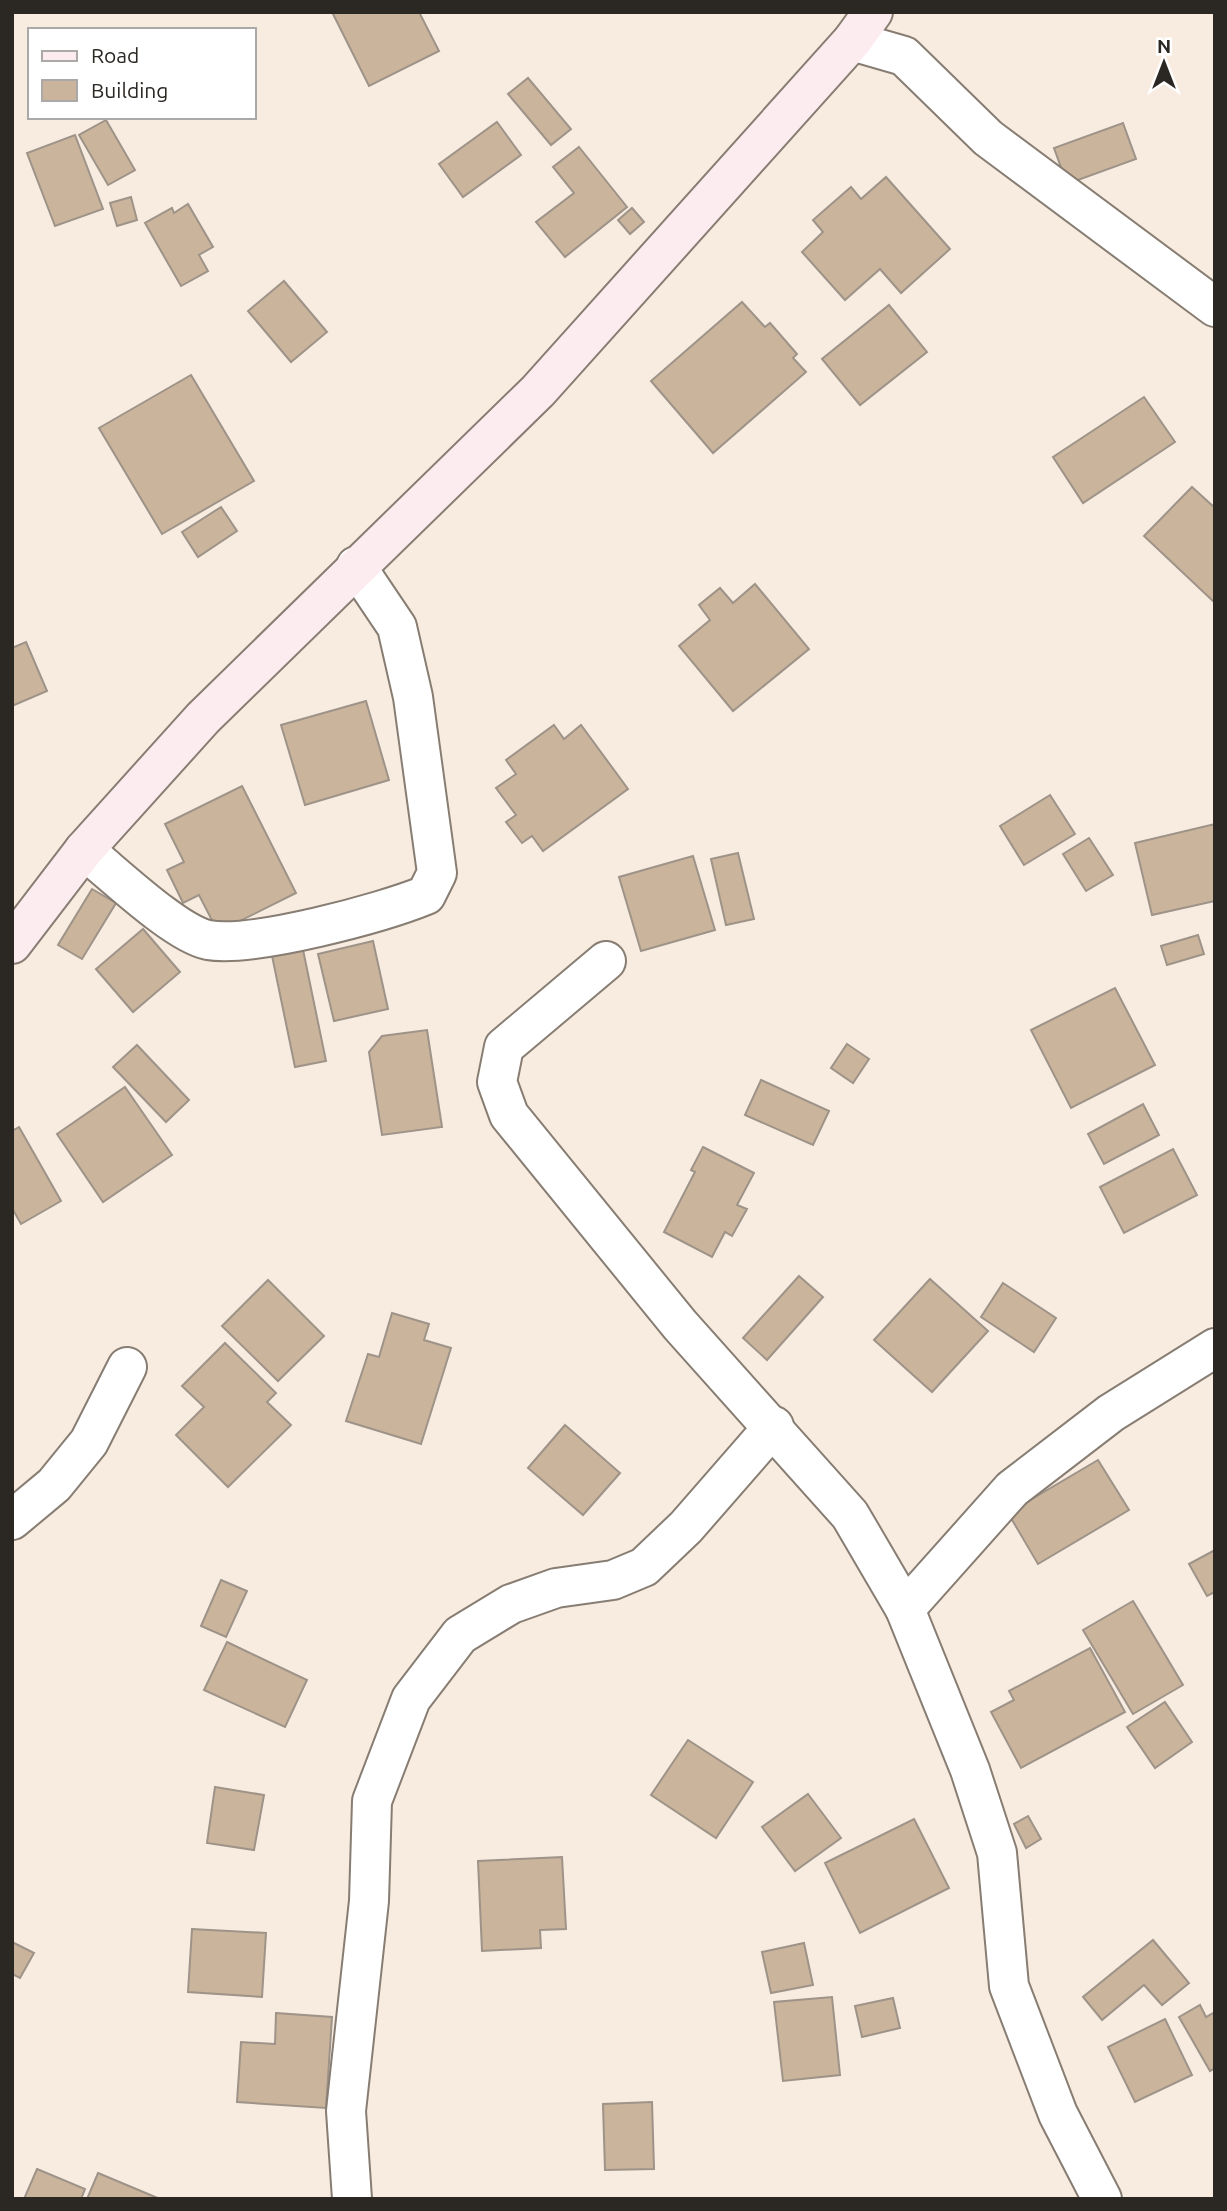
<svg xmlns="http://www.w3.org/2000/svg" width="1227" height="2211" font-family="Ubuntu,sans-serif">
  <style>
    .building { fill: #cbb49c; stroke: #9e9388; stroke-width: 2 }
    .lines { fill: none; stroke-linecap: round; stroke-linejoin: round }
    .minor-casing { stroke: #877d72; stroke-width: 42 }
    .secondary-casing { stroke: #877d72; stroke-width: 42 }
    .minor { stroke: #fff; stroke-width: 38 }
    .secondary { stroke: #fcecf0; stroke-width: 38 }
  </style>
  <rect width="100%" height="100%" fill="#f8ece0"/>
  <g class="building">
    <polygon points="332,12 419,12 439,51 369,86"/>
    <polygon points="528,78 571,129 551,145 508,94"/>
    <polygon points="106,120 135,170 108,185 79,135"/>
    <polygon points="497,122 521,155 463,197 439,164"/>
    <polygon points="1123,123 1136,159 1067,184 1054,148"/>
    <polygon points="75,135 103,209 55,226 27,153"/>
    <polygon points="579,147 627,207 565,257 536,222 574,193 553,167"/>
    <polygon points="886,177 950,249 901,293 880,269 845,300 802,252 823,232 813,220 851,187 861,199"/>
    <polygon points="131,197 137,220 117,226 110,203"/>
    <polygon points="188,204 213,247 199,255 208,271 181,286 145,223 172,208 174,213"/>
    <polygon points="632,208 644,222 630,234 618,220"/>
    <polygon points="284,281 327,332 291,362 248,311"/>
    <polygon points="742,302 765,327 770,323 797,354 793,358 806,372 713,453 651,381"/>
    <polygon points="889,305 927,352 860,405 822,359"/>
    <polygon points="191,375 254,481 162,534 99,428"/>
    <polygon points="1144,397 1175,442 1083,503 1053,457"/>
    <polygon points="1192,487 1215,508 1215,603 1144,536"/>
    <polygon points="221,507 237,531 198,557 182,532"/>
    <polygon points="755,584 809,649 733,711 679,646 710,620 699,605 720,588 733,603"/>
    <polygon points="26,642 47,691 12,706 12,648"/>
    <polygon points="366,701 389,780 305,805 281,725"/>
    <polygon points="554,725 564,739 581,725 628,789 543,851 532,836 522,843 506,822 516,815 496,788 516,774 506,760"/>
    <polygon points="242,786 296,893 218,932 199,895 183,903 167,870 184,862 165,824"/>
    <polygon points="1050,795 1075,834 1024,865 1000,826"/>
    <polygon points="1215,824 1215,901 1152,915 1135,843"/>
    <polygon points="1089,838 1113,875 1086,891 1063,854"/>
    <polygon points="738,853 754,919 726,925 711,859"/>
    <polygon points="693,856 715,930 641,951 619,877"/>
    <polygon points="92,889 116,903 82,959 58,945"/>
    <polygon points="143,929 180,972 133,1012 96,969"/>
    <polygon points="1198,935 1204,954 1167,965 1161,946"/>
    <polygon points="301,940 326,1061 295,1067 270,946"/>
    <polygon points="373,941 388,1009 334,1021 318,954"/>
    <polygon points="1115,988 1155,1065 1071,1108 1031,1030"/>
    <polygon points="427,1030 442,1127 382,1135 369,1052 382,1036"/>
    <polygon points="847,1044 869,1059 853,1083 831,1068"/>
    <polygon points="137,1045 189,1100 166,1122 113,1067"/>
    <polygon points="761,1080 829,1111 813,1145 745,1115"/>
    <polygon points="125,1087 172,1155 103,1202 57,1134"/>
    <polygon points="1143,1104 1159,1135 1104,1164 1088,1134"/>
    <polygon points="19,1127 61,1201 21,1224 12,1208 12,1131"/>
    <polygon points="703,1147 754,1173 737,1205 747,1209 732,1236 725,1232 712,1257 664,1232 695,1172 691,1170"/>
    <polygon points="1173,1149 1197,1195 1124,1233 1100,1187"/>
    <polygon points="799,1276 823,1297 767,1360 743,1338"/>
    <polygon points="930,1279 988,1331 932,1392 874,1340"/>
    <polygon points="268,1280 324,1336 278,1381 222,1326"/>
    <polygon points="1003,1283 1056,1318 1034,1352 981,1317"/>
    <polygon points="392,1313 429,1324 424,1340 451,1348 421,1444 346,1421 368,1354 379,1357"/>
    <polygon points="225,1343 276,1393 267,1402 291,1425 228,1487 176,1435 204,1407 182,1386"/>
    <polygon points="565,1425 620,1473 583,1515 528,1468"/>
    <polygon points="1098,1460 1129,1510 1038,1564 1008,1513"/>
    <polygon points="1215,1550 1215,1592 1207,1596 1189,1564"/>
    <polygon points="221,1580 247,1591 226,1637 201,1626"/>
    <polygon points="1133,1601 1183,1685 1133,1714 1083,1630"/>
    <polygon points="227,1642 307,1680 285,1727 204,1690"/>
    <polygon points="1090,1648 1125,1712 1021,1768 991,1712 1014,1700 1009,1691"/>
    <polygon points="1165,1702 1192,1742 1155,1768 1127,1727"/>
    <polygon points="688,1740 753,1782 716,1838 651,1795"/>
    <polygon points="215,1787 264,1795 254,1850 207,1843"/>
    <polygon points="808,1794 841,1838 795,1871 762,1827"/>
    <polygon points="1028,1816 1041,1839 1026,1848 1014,1824"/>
    <polygon points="914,1819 949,1888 860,1933 825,1863"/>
    <polygon points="562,1857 566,1929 540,1930 541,1948 482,1951 478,1861"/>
    <polygon points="192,1929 266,1933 262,1997 188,1992"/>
    <polygon points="1153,1940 1189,1983 1162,2005 1144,1985 1102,2020 1083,1997"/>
    <polygon points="12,1942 34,1953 20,1978 12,1974"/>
    <polygon points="804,1943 813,1985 771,1993 762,1952"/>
    <polygon points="832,1997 840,2075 783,2081 774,2002"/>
    <polygon points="893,1998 900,2028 862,2037 855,2006"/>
    <polygon points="1200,2005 1206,2017 1215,2012 1215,2068 1210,2071 1179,2017"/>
    <polygon points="276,2013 332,2017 326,2108 237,2102 241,2042 275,2044"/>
    <polygon points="1165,2019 1192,2075 1135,2102 1108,2047"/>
    <polygon points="652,2102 654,2169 605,2170 603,2104"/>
    <polygon points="37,2169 85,2189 81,2199 24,2199"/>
    <polygon points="98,2173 160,2199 87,2199"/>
  </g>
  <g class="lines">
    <g class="minor-casing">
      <g id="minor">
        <polyline points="852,41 904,56 988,138 1215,307"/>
        <path d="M84,850C113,873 175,933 208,940C253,948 382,913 426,895L437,873L413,697L397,627L356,566"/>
        <polyline points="606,961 504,1047 497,1082 509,1115 680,1325 850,1515 905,1609 970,1770 997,1853 1009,1986 1058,2114 1102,2199"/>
        <polyline points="12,1520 54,1485 89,1442 127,1367"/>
        <polyline points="905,1609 1012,1489 1111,1413 1215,1348"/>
        <polyline points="352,2199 346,2111 369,1901 372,1801 411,1699 460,1635 511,1604 556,1588 613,1580 644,1567 686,1527 774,1426"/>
      </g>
    </g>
    <g class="secondary-casing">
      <polyline id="secondary" points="12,944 84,850 203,718 538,391 852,41 873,12"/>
    </g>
    <use href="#minor" class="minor"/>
    <use href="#secondary" class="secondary"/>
  </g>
  <rect width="1227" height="2211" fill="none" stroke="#2b2723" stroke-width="28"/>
  <rect x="28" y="28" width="228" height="91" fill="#ffffff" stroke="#aaa9a7" stroke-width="2"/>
  <rect x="42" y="51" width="35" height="10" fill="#fcecf0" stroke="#aaa9a7" stroke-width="2"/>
  <text x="91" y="63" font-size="21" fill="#2b2723">Road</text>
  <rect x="42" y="80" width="35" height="21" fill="#cbb49c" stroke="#aaa9a7" stroke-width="2"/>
  <text x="91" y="98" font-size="21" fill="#2b2723">Building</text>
  <g transform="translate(1164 63)" stroke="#ffffff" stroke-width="5" paint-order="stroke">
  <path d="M0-5L12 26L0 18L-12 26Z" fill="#2b2723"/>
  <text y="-10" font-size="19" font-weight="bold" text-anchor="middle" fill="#2b2723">N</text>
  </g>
</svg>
